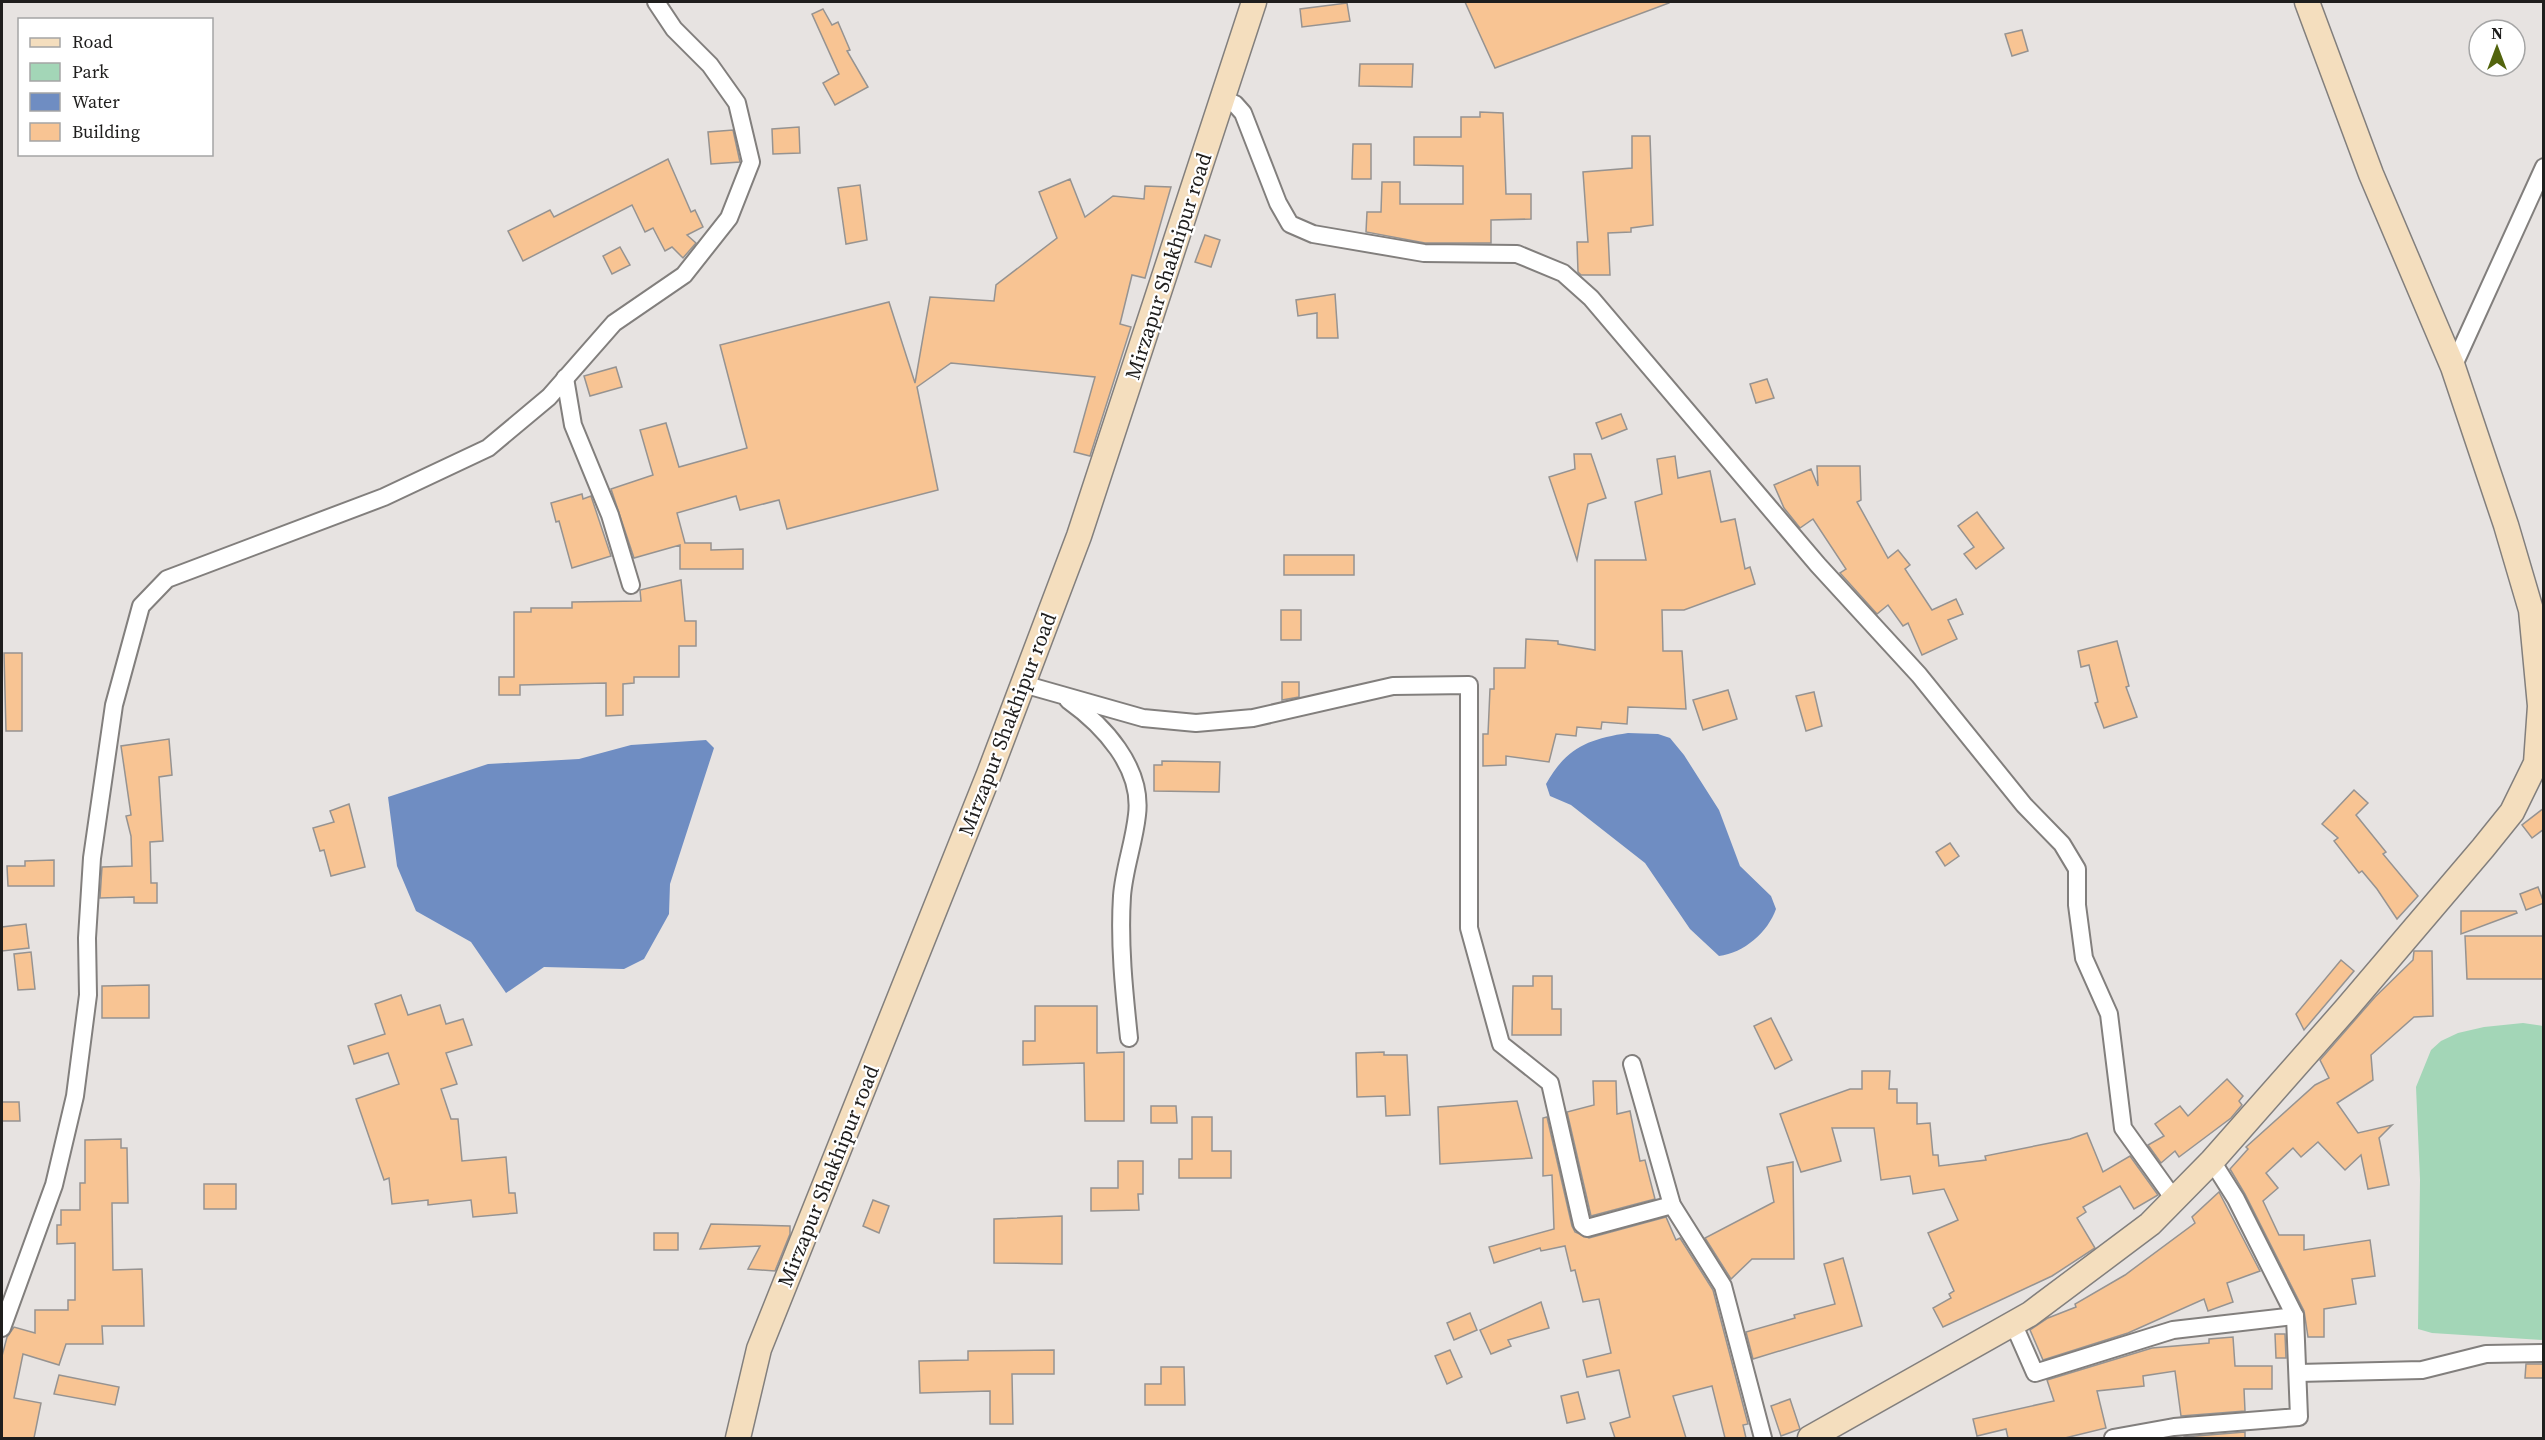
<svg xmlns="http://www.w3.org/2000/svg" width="2545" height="1440" font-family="'Source Serif 4',serif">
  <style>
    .green { fill: #a3d6b7 }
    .water { fill: #6f8dc2 }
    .building { fill: #f8c493; stroke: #969391; stroke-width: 1.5 }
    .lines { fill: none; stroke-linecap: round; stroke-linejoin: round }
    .street-casing { stroke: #827f7d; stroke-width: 20 }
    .secondary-casing { stroke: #827f7d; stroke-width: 27 }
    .street { stroke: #fff; stroke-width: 16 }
    .secondary { stroke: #f4debe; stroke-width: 24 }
    .labels { text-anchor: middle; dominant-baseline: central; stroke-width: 4.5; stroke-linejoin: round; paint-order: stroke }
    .street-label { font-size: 21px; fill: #1f1e1d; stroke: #fff }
  </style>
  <rect width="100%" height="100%" fill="#e7e3e1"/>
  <polygon class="green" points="2523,1023 2543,1026 2543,1340 2432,1333 2418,1329 2420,1180 2416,1087 2431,1050 2441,1041 2458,1033 2484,1027"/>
  <g class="water">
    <path d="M1628,733L1658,734L1670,738L1684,755L1719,810L1740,866L1771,896L1776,909C1768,932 1744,953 1719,956L1690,929L1645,863L1571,805L1550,796L1546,784C1566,748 1588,739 1628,733Z"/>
    <polygon points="706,740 714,748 670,884 669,914 644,959 624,969 544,967 506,993 471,942 416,911 397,866 388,797 488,764 579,759 631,745"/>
  </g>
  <g class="building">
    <polygon points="1465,2 1669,2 1669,3 1495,68"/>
    <polygon points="1347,3 1350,21 1302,27 1300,9"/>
    <polygon points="823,9 832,25 838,22 850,50 847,51 868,87 835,105 823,83 839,74 812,14"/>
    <polygon points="2022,30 2028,51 2012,56 2005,34"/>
    <polygon points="1360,64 1413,64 1412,87 1359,86"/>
    <polygon points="1480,112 1503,113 1506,194 1531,194 1531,219 1491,220 1491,243 1425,243 1366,232 1367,212 1381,212 1382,182 1400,182 1400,204 1463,204 1463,166 1414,165 1414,137 1461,137 1461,117 1480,117"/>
    <polygon points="799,127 800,153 773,154 772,129"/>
    <polygon points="733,130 740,162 711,164 708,132"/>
    <polygon points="1632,136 1650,136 1653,225 1631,228 1631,232 1608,233 1610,275 1581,275 1578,272 1577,242 1588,242 1583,172 1632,168"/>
    <polygon points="1353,144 1371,144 1371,179 1352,179"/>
    <polygon points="668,159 691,212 695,210 703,227 687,235 696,243 683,258 672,247 665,251 653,228 645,232 632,205 523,261 508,231 550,210 554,217"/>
    <polygon points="1070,179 1085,217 1113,196 1144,199 1145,186 1171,187 1145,278 1132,275 1120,324 1131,327 1090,456 1074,452 1095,377 951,363 917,387 938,490 787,529 779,500 740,510 736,496 677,513 685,543 711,543 711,550 743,549 743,569 680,569 680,545 634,558 611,489 653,475 640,430 666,423 679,467 747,448 720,345 889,302 915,383 930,297 994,301 996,285 1057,238 1039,192"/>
    <polygon points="860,185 867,240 846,244 838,188"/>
    <polygon points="1205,235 1220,240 1211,267 1195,262"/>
    <polygon points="620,247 630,265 612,274 603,256"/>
    <polygon points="1335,294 1338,338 1317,338 1317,313 1298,316 1296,300"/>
    <polygon points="616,367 622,387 590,396 584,376"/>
    <polygon points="1767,379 1774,398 1756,403 1750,384"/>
    <polygon points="1621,414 1627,429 1602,439 1596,423"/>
    <polygon points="1574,454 1591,454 1606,498 1588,504 1577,560 1549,477 1575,469"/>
    <polygon points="1675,456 1678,478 1710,471 1721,522 1735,519 1745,569 1750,567 1755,584 1684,610 1662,610 1663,651 1682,651 1686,709 1628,707 1627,724 1602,722 1601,729 1577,727 1576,736 1556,734 1549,762 1506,756 1506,765 1483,766 1483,734 1488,734 1490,689 1494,689 1494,668 1525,668 1526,639 1558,641 1558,644 1595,650 1595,560 1646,560 1635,502 1662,494 1657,459"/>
    <polygon points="1817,466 1860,466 1861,500 1857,502 1888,558 1898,550 1910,565 1905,569 1932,610 1956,599 1963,614 1948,620 1957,639 1922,655 1908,623 1903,626 1888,605 1877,614 1840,573 1846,569 1813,519 1800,528 1784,508 1774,485 1811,469 1818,486"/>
    <polygon points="582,494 583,499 591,496 611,556 572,568 559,521 556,522 551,503"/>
    <polygon points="1977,512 2004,548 1976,569 1964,554 1974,547 1958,526"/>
    <rect x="1284" y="555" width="70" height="20"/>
    <polygon points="681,580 685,621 696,621 696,646 679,646 679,677 634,677 634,683 623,684 623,715 606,716 606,683 520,685 520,695 499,695 499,677 514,677 514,612 531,612 531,608 572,608 572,602 641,601 640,590"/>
    <rect x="1281" y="610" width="20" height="30"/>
    <polygon points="2117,641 2129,686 2126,687 2137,717 2104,728 2095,703 2098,702 2089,665 2081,667 2078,651"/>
    <polygon points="4,653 22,653 22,731 6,731"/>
    <polygon points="1282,682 1299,682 1299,697 1282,700"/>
    <polygon points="1728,690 1737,719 1703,730 1693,700"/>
    <polygon points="1814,692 1822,726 1806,731 1796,696"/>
    <polygon points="169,739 172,775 159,777 163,841 150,842 151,883 157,883 157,903 134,903 134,897 100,898 102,867 132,866 131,836 126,816 131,815 121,746"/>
    <polygon points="1162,761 1220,762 1219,792 1154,791 1154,765 1162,765"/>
    <polygon points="2354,790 2368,803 2356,815 2386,852 2383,854 2418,896 2397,919 2377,889 2362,871 2359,873 2334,841 2338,838 2322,824"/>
    <polygon points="349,804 365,867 331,876 324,850 320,851 313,828 334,822 330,811"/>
    <polygon points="2544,808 2544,829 2532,838 2522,825"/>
    <polygon points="1950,843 1959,856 1945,866 1936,852"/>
    <polygon points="54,860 54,886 8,886 7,866 25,866 25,861"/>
    <polygon points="2538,887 2544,903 2526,910 2520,894"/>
    <polygon points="2461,911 2516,911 2517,913 2461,934"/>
    <polygon points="26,924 29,948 2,951 2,927"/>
    <polygon points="2465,936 2544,936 2544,979 2467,979"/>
    <polygon points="2414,951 2432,951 2433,1016 2414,1017 2371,1055 2373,1080 2337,1103 2358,1133 2392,1125 2379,1138 2389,1185 2368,1189 2361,1155 2345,1170 2318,1142 2301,1157 2293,1148 2266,1173 2278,1188 2263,1201 2279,1235 2304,1235 2304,1250 2370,1240 2375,1276 2352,1279 2356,1304 2324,1309 2324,1337 2308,1337 2304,1311 2245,1194 2230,1169 2248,1149 2246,1147 2315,1085 2329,1078 2320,1060 2375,997 2413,960"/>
    <polygon points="31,952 35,989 18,990 14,954"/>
    <polygon points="2341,960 2354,971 2304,1030 2296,1014"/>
    <polygon points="1533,976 1552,976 1552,1009 1561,1009 1561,1035 1512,1035 1513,986 1533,986"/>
    <polygon points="149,985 149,1018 102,1018 102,986"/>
    <polygon points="401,995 408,1015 440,1005 446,1024 463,1019 472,1045 446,1053 457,1084 441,1089 451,1119 458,1119 462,1161 506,1157 509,1193 515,1193 517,1213 473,1217 471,1200 428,1205 428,1200 392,1204 389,1178 384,1180 356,1099 399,1084 388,1053 354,1064 348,1046 385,1034 375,1004"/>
    <polygon points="1035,1006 1097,1006 1097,1053 1124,1052 1124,1121 1085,1121 1084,1063 1023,1065 1023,1041 1035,1041"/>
    <polygon points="1771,1018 1792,1060 1775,1069 1754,1026"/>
    <polygon points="1384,1052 1384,1055 1407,1055 1410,1115 1386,1116 1385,1096 1357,1097 1356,1053"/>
    <polygon points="1862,1071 1890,1071 1889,1089 1897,1089 1897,1103 1917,1103 1917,1124 1930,1123 1933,1155 1938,1155 1939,1166 1986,1160 1985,1156 2070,1139 2087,1133 2103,1172 2130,1156 2158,1195 2134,1209 2120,1186 2083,1207 2086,1212 2077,1218 2095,1248 2052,1276 1943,1327 1933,1308 1951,1298 1949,1294 1954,1291 1928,1233 1958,1220 1944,1189 1913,1194 1910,1176 1881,1180 1874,1128 1832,1128 1841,1161 1801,1172 1780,1114 1850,1089 1862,1089"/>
    <polygon points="2227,1079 2243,1096 2239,1101 2242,1105 2231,1118 2179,1157 2175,1151 2161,1163 2148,1145 2164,1136 2155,1124 2180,1106 2188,1116"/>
    <polygon points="1593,1081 1616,1081 1617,1114 1630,1111 1640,1161 1645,1160 1655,1199 1591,1216 1567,1112 1594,1105"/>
    <polygon points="1517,1101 1532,1158 1440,1164 1438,1107"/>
    <polygon points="2,1102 19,1102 20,1121 2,1121"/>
    <polygon points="1151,1106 1176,1106 1177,1123 1151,1123"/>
    <polygon points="1192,1117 1212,1117 1212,1151 1231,1151 1231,1178 1179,1178 1179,1159 1192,1159"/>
    <polygon points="1547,1117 1572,1226 1575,1232 1589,1238 1666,1217 1676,1240 1680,1238 1713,1290 1748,1424 1743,1425 1746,1438 1725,1438 1712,1386 1673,1396 1686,1438 1615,1438 1610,1423 1630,1417 1619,1370 1587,1377 1583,1360 1611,1353 1599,1299 1583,1302 1575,1270 1571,1271 1565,1246 1541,1251 1540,1248 1494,1263 1489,1247 1554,1229 1552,1175 1543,1176 1543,1118"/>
    <polygon points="121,1139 121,1148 127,1148 128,1203 112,1203 113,1270 142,1269 144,1326 102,1326 103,1344 66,1344 59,1365 23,1354 14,1398 41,1403 34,1438 2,1438 2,1356 7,1337 14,1327 35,1333 35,1310 68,1310 68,1300 75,1300 75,1243 57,1244 57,1225 61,1225 61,1210 80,1210 80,1183 85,1183 85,1140"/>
    <polygon points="1118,1161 1143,1161 1143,1194 1138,1194 1139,1210 1091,1211 1091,1188 1118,1188"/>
    <polygon points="1793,1162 1794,1259 1752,1259 1731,1279 1705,1238 1774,1202 1767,1167"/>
    <rect x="204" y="1184" width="32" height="25"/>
    <polygon points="2219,1192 2260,1271 2227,1283 2233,1302 2208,1311 2204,1299 2128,1333 2043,1360 2030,1330 2048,1318 2076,1307 2075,1304 2125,1275 2195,1223 2192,1217"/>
    <polygon points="873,1200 889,1206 879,1233 863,1226"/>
    <polygon points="1062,1216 1062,1264 994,1263 994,1219"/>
    <polygon points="711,1224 790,1226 790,1234 775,1271 748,1269 760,1246 700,1249"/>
    <rect x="654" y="1233" width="24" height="17"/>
    <polygon points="1843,1258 1862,1326 1753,1359 1746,1332 1795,1318 1794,1315 1835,1304 1824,1264"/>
    <polygon points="1541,1302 1549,1328 1508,1340 1511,1346 1491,1354 1480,1330"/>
    <polygon points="1470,1313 1477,1330 1454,1340 1447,1323"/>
    <polygon points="2275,1334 2285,1334 2286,1358 2276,1358"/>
    <polygon points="2233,1337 2235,1366 2272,1366 2272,1389 2244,1389 2245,1411 2181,1416 2175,1371 2143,1376 2144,1386 2097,1391 2106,1428 2065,1438 2008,1438 2006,1429 1977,1436 1973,1419 2054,1401 2047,1380 2152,1348 2209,1343 2209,1339"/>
    <polygon points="1054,1350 1054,1374 1012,1374 1013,1424 990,1424 990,1391 920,1393 919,1361 968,1360 968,1351"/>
    <polygon points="1450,1350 1462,1377 1447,1384 1435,1356"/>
    <polygon points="2526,1364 2544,1364 2544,1378 2525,1378"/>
    <polygon points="1161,1367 1184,1367 1185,1405 1145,1405 1145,1384 1161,1384"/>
    <polygon points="59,1375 119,1387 115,1405 54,1394"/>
    <polygon points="1578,1392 1585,1419 1567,1423 1561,1396"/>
    <polygon points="1790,1399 1800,1429 1781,1436 1771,1406"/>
    <polygon points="2245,1432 2245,1438 2184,1438 2184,1437"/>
  </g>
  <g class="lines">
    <g class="street-casing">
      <g id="street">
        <polyline points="1222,98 1235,104 1243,113 1278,203 1290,224 1313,234 1424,253 1517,254 1563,273 1591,298 1818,565 1919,675 2024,805 2062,844 2077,869 2077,905 2084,958 2109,1014 2123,1128 2174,1199"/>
        <polyline points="2453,367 2544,167"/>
        <polyline points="565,378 573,425 610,515 631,585"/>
        <polyline points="1023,684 1143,718 1196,723 1253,718 1393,686 1469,685 1469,928 1501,1044 1550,1083 1582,1224 1587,1228 1672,1205"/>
        <path d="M1068,700C1103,725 1143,767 1137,815C1134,843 1124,869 1122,896C1119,943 1124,991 1129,1038"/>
        <polyline points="1632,1064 1672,1205 1723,1286 1763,1438"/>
        <polyline points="2013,1323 2035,1373 2173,1330 2295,1316 2236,1199 2212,1161"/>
        <polyline points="2,1328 54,1185 75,1096 88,995 87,938 92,858 114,705 141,606 167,579 384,497 488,448 549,397 614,323 684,275 729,218 751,162 737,103 710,65 674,29 656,2"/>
        <polyline points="2298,1373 2422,1370 2486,1354 2544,1353"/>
        <polyline points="2113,1438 2174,1427 2299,1417 2295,1316"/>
      </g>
    </g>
    <g class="secondary-casing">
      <g id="secondary">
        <polyline points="738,1438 759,1349 989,774 1079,536 1254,2"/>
        <polyline points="1810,1438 2030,1314 2150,1224 2212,1161 2346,1009 2483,848 2512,812 2536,763 2540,706 2531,610 2506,525 2453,367 2371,174 2307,2"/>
      </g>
    </g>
    <use href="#street" class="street"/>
    <use href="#secondary" class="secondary"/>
  </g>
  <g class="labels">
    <g class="street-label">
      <text transform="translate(1168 266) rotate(-72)">Mirzapur Shakhipur road</text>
      <text transform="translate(1007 724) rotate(-69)">Mirzapur Shakhipur road</text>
      <text transform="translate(828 1176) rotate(-68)">Mirzapur Shakhipur road</text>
    </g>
  </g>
  <rect width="2545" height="1440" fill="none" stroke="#1f1e1d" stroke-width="6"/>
  <rect x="18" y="18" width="195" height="138" fill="#ffffff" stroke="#a5a5a5" stroke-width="1.5"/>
  <rect x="30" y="38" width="30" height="9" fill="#f4debe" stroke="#a5a5a5" stroke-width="1.5"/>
  <text x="72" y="48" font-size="18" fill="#1f1e1d">Road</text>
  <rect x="30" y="63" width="30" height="18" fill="#a3d6b7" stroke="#a5a5a5" stroke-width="1.5"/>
  <text x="72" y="78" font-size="18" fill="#1f1e1d">Park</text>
  <rect x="30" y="93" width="30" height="18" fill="#6f8dc2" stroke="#a5a5a5" stroke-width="1.5"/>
  <text x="72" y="108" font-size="18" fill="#1f1e1d">Water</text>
  <rect x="30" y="123" width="30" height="18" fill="#f8c493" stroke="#a5a5a5" stroke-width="1.5"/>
  <text x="72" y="138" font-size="18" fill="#1f1e1d">Building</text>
  <g transform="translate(2497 48)"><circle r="28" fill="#ffffff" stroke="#a5a5a5" stroke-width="1.5"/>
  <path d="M0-4.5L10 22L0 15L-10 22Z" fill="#52640d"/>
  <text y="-9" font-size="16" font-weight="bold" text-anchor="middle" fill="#1f1e1d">N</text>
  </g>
</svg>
